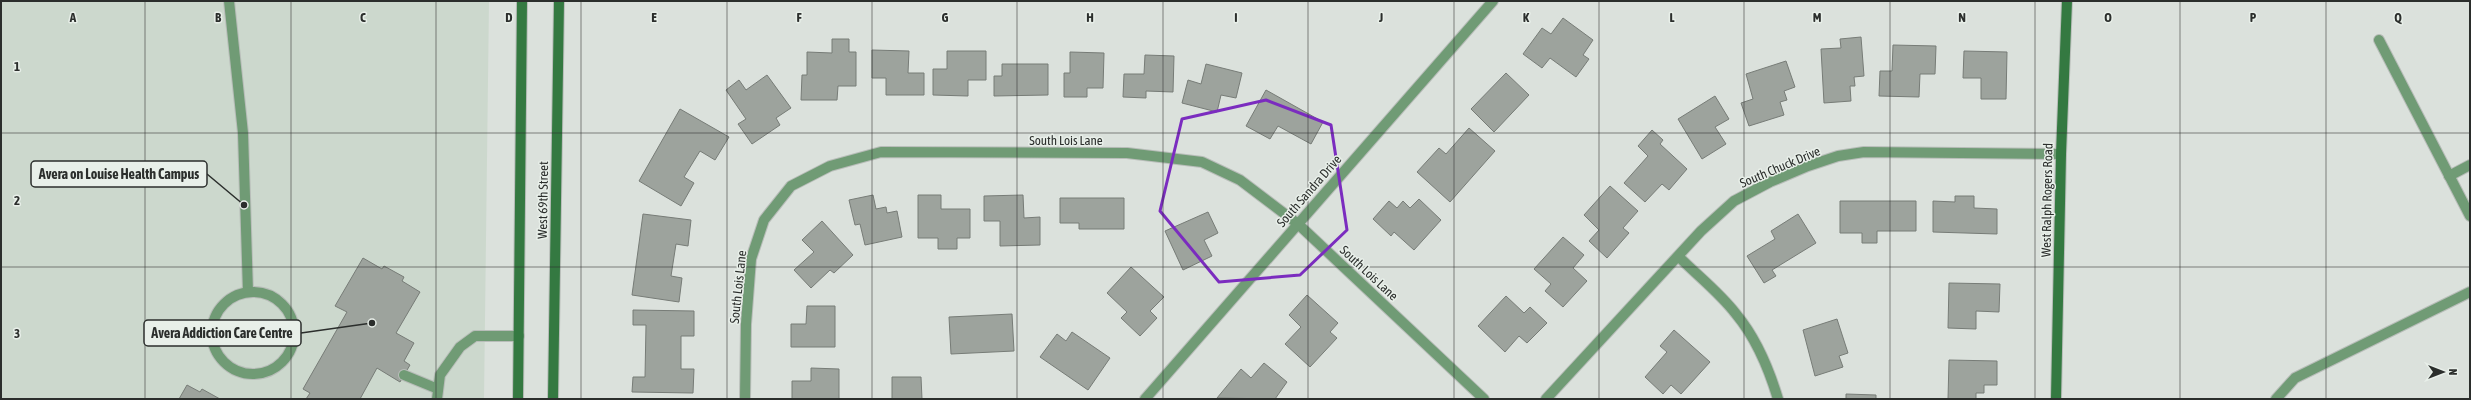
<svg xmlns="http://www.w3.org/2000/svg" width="2471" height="400" font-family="'Asap Condensed',sans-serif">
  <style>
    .built { fill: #ccd8cd }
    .building { fill: #9da39d; stroke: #777c77 }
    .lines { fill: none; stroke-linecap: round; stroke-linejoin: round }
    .lane-casing { stroke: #b8bdb9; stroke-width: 12 }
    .street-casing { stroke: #b8bdb9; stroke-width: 12 }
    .secondary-casing { stroke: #b8bdb9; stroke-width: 12 }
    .lane { stroke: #709b75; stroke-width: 10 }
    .street { stroke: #709b75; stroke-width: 10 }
    .secondary { stroke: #347941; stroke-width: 10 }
    .marked { fill: none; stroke: #7b2cbf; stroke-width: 3; stroke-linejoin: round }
    .grid { fill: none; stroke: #2b2e2c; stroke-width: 1; stroke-opacity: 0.55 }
    .labels { text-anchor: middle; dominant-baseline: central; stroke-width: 3; stroke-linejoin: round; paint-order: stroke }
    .street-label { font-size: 13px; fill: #2b2e2c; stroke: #e8efe9 }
    .grid-label { font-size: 13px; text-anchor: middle; font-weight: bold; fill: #2b2e2c; stroke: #e8efe9; stroke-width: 3; stroke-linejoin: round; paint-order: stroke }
    .leader { fill: none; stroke: #2b2e2c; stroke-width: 1.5 }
    .callout-dot { fill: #2b2e2c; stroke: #e8efe9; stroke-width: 1.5 }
    .callout { fill: #e8efe9; stroke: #2b2e2c; stroke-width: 1.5 }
    .callout-label { font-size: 14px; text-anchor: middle; font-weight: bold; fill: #2b2e2c }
  </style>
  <rect width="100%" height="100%" fill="#dbe1dc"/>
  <polygon class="built" points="1,1 489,1 484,399 1,399"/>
  <g class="building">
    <polygon points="1563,18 1593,40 1583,55 1589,59 1576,77 1550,58 1542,68 1523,54 1542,28 1551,34"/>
    <polygon points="1861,37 1864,76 1854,77 1855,86 1850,86 1851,101 1824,103 1821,49 1841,48 1840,39"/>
    <polygon points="832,39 849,39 849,52 856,52 856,86 838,86 837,100 801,100 802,75 807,75 807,52 832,53"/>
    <polygon points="1893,45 1936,46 1935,74 1920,74 1919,97 1879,96 1880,71 1892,71"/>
    <polygon points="872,50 909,51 908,73 924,73 924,95 886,95 886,78 872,78"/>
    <polygon points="947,51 986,51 986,80 968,80 968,96 933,95 933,69 947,69"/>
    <polygon points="1964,51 2007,52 2006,99 1981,99 1981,78 1963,78"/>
    <polygon points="1070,52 1104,53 1103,88 1087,88 1087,97 1064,97 1064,73 1070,73"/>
    <polygon points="1145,55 1174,56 1173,92 1146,91 1146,98 1123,97 1124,74 1144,74"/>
    <polygon points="1786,61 1795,87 1784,91 1787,100 1780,102 1784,115 1749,126 1741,103 1753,99 1746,74"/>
    <polygon points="1002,64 1048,64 1048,95 994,96 994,76 1002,76"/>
    <polygon points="1206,64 1242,73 1236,98 1221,95 1217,112 1182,103 1188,80 1201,84"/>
    <polygon points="1506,73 1529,95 1494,132 1471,109"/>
    <polygon points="767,75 791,108 776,118 780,125 752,144 738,124 746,119 726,90 739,80 746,90"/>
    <polygon points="1266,90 1323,122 1311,144 1278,126 1270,139 1246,126"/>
    <polygon points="1715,96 1729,119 1715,127 1726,144 1702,159 1678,119"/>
    <polygon points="680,109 729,137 715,160 700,151 684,177 694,183 681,206 639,181"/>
    <polygon points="1469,128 1495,151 1450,202 1417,172 1439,148 1446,154"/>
    <polygon points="1652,130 1663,140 1660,144 1687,169 1669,190 1662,184 1645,202 1624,183 1648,156 1638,146"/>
    <polygon points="1610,186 1638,211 1623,228 1629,233 1607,258 1589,241 1599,230 1584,215"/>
    <polygon points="873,195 876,209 886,207 887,213 897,211 902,237 865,245 860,224 855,225 849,200"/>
    <polygon points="918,195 941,195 941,209 970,209 970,238 957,238 957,249 938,249 938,238 918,238"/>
    <polygon points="1023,195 1024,218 1040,217 1040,245 1000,246 1000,221 984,221 984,196"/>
    <polygon points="1955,196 1974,196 1974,208 1997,209 1997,234 1933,232 1933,201 1955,202"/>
    <polygon points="1060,198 1124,198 1124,229 1079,229 1079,223 1060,223"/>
    <polygon points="1419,199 1441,220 1414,250 1394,232 1391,236 1373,219 1389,201 1397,208 1403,201 1410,208"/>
    <polygon points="1840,201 1916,201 1916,231 1877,231 1877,243 1862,243 1862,233 1840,233"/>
    <polygon points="1208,212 1218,233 1204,240 1212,256 1183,270 1165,231"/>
    <polygon points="643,214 691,220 688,246 676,244 671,276 682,278 679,302 632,295"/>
    <polygon points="1798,214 1816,243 1772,270 1776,276 1764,283 1747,256 1775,239 1771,231"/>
    <polygon points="822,221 853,255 834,273 830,270 811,288 794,270 814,252 802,240"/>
    <polygon points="1563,237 1584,255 1573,268 1587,281 1563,307 1545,291 1551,284 1534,269"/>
    <polygon points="363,258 382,269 384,266 404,277 402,281 420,292 396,333 414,343 404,361 410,365 400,382 377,368 360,399 306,399 310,393 303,389 347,312 335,306"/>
    <polygon points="1131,267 1164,297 1150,311 1157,318 1140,336 1121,318 1127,312 1107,293"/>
    <polygon points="1949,283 2000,284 1999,312 1976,311 1976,329 1948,328"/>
    <polygon points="1307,295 1338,323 1330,332 1337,338 1310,367 1285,344 1301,327 1289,315"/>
    <polygon points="1506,296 1524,313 1530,307 1547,323 1527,343 1519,336 1505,352 1478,326"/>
    <polygon points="807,306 835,306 835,347 791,347 791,324 806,324"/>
    <polygon points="633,310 694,311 694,336 681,336 681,369 694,369 693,393 632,392 633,377 645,377 646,325 633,325"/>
    <polygon points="1012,314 1014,351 951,354 949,317"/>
    <polygon points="1837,319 1848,353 1839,356 1843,367 1815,376 1803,330"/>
    <polygon points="1674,330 1710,362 1681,394 1671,385 1663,394 1645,377 1667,352 1660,346"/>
    <polygon points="1072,332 1110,358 1088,390 1040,357 1057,334 1066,341"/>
    <polygon points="1949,360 1997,361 1997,385 1984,385 1984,393 1976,393 1976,399 1948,399"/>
    <polygon points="1264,363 1287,382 1275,399 1217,398 1241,369 1251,378"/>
    <polygon points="811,368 839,369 839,399 792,399 792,381 811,381"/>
    <polygon points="892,377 921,377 922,399 892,399"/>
    <polygon points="187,385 200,392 202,389 220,399 179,399"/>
    <polygon points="1846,394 1876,395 1876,399 1846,399"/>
  </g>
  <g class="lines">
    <g class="lane-casing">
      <g id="lane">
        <polyline points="229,1 243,133 248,292"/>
        <polyline points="2379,40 2470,216"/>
        <polyline points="2449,176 2470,165"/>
        <circle cx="253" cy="333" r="41"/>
        <polyline points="404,375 438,389"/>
        <polyline points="437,399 440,375 460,347 475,336 519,336"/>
        <polyline points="2276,399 2295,378 2470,292"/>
      </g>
    </g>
    <g class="street-casing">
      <g id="street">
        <path d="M1679,257C1698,276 1720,293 1736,314C1756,338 1769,369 1778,399"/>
        <polyline points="745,399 746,324 751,259 764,220 791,186 830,166 881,152 1127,153 1202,162 1240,180 1298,224 1484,399"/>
        <polyline points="1145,399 1493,1"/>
        <polyline points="1546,399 1701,231 1734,201 1770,182 1808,166 1838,156 1864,152 2061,154"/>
      </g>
    </g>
    <g class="secondary-casing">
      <g id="secondary">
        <polyline points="518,399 522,1"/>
        <polyline points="553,399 559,1"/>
        <polyline points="2056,399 2061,154 2067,1"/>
      </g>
    </g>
    <use href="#lane" class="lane"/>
    <use href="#street" class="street"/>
    <use href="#secondary" class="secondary"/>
  </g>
  <path class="marked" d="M1266,100L1331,125L1347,230L1300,275L1219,282L1160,211L1182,119Z"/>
  <path class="grid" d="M145,1V399M291,1V399M436,1V399M581,1V399M727,1V399M872,1V399M1017,1V399M1163,1V399M1308,1V399M1454,1V399M1599,1V399M1744,1V399M1890,1V399M2035,1V399M2180,1V399M2326,1V399M1,133H2470M1,267H2470"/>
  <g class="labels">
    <g class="street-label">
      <text x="1066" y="140">South Lois Lane</text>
      <text transform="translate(1780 167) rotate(-23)">South Chuck Drive</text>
      <text transform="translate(1309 191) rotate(-49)">South Sandra Drive</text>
      <text transform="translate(543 200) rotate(-89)">West 69th Street</text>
      <text transform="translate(2047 200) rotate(-89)">West Ralph Rogers Road</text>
      <text transform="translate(1369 273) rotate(43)">South Lois Lane</text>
      <text transform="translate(738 287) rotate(-84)">South Lois Lane</text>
    </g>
  </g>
  <g class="grid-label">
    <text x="73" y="22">A</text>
    <text x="218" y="22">B</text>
    <text x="363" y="22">C</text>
    <text x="509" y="22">D</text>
    <text x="654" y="22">E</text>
    <text x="799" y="22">F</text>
    <text x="945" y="22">G</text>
    <text x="1090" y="22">H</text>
    <text x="1236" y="22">I</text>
    <text x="1381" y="22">J</text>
    <text x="1526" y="22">K</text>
    <text x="1672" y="22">L</text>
    <text x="1817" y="22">M</text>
    <text x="1962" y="22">N</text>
    <text x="2108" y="22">O</text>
    <text x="2253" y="22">P</text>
    <text x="2398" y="22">Q</text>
    <text x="17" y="71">1</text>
    <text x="17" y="205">2</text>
    <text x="17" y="338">3</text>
  </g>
  <path class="leader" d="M244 205L207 174M372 323L301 333"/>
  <g class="callout-dot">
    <circle cx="244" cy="205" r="4"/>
    <circle cx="372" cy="323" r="4"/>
  </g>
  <g class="callout">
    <rect x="31" y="161" width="176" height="26" rx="4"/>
    <rect x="144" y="320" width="157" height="26" rx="4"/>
  </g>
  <g class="callout-label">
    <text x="119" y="179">Avera on Louise Health Campus</text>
    <text x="222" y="338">Avera Addiction Care Centre</text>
  </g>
  <rect width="2471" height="400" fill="none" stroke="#2b2e2c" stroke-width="4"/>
  <g transform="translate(2443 372) rotate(90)" stroke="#e8efe9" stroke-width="3" paint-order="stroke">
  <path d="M0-3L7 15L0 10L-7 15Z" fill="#2b2e2c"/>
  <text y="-6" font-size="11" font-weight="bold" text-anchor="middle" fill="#2b2e2c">N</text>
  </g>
</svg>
